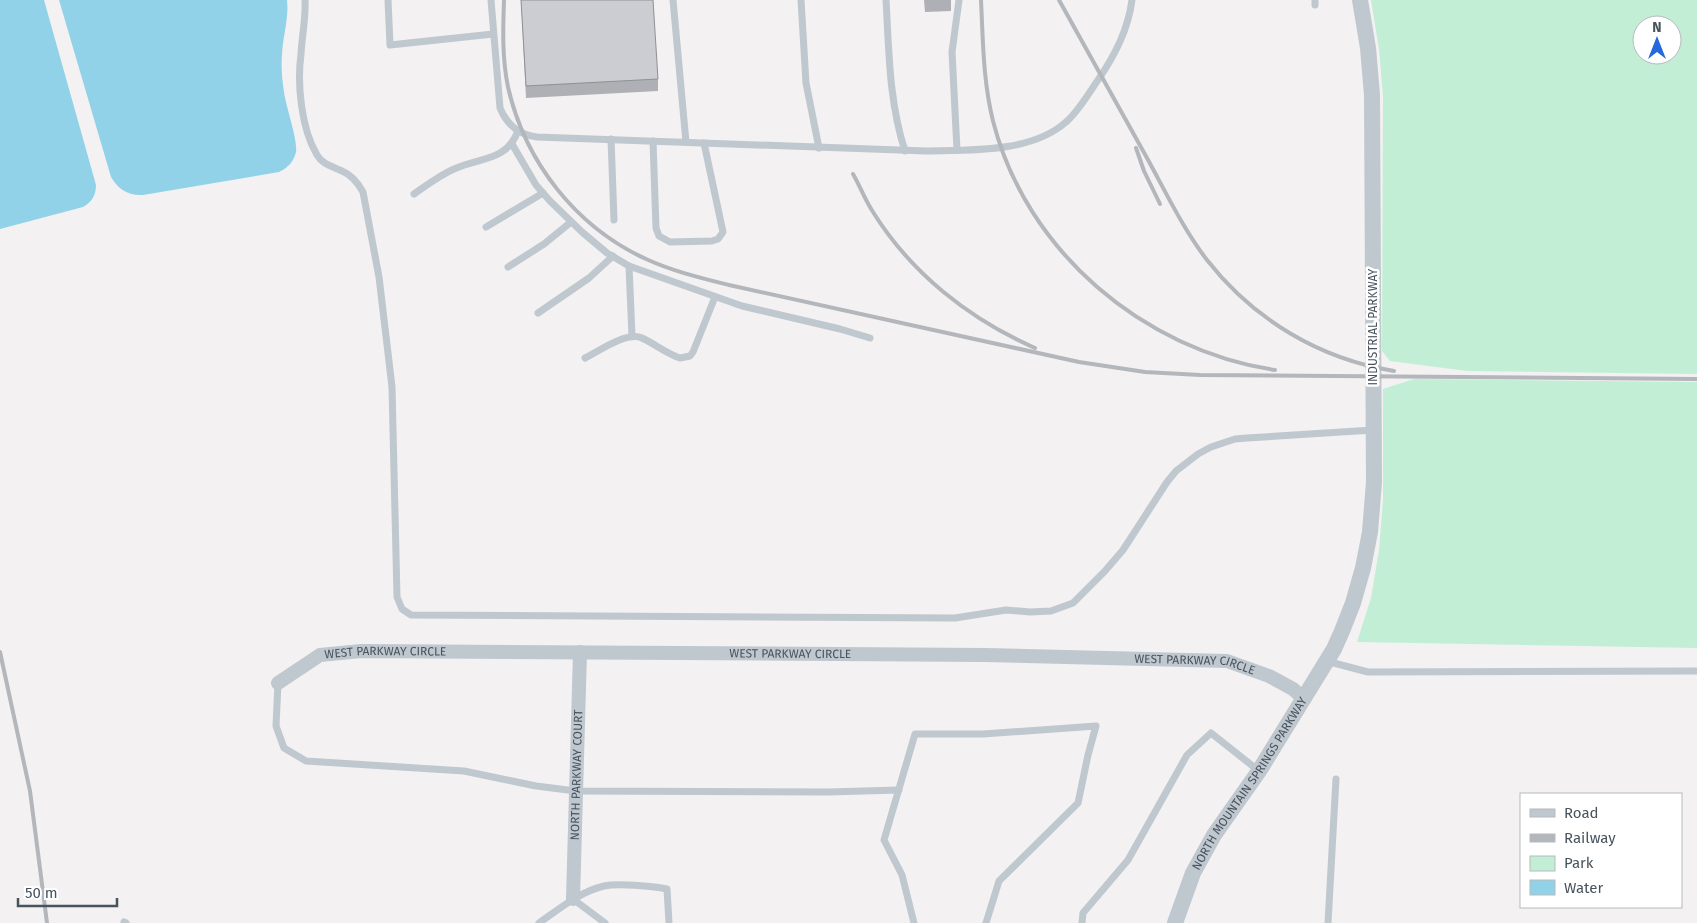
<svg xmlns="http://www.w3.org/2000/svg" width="1697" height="923" font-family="'Fira Sans',sans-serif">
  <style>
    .green { fill: #c2eed5; fill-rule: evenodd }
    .water { fill: #92d2e8 }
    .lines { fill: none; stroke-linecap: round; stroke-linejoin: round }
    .service { stroke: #bfc7cf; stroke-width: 7 }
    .minor { stroke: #bfc7cf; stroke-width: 14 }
    .tertiary { stroke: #bfc7cf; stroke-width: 16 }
    .rail { stroke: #b3b6bb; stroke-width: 4 }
    .wall { fill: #afb0b5 }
    .building { fill: #cbcdd3; stroke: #8e9094 }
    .labels { text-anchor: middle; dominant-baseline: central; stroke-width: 5; stroke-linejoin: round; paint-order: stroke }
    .street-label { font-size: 12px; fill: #49535d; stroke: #fff }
  </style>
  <rect width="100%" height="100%" fill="#f3f1f1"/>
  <g class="green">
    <path d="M1371,0H1697V374L1467,371L1390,361L1382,351L1383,97L1379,49ZM1642,25H1672V55H1642Z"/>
    <polygon points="1414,379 1697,382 1697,648 1357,642 1371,598 1379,550 1383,500 1383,389"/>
  </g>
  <g class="water">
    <path d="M0,0H44L96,185C96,195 92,202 83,207L0,229Z"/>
    <path d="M59,0H287C289,18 283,36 282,54C281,66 282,79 284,92C286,107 298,140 296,152C294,161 288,168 279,172L143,195C128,196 118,189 111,177Z"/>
  </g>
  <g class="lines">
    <g class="service">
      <path d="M305,0C306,18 302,35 301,54C297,84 301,128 317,155C323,165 332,166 342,171C352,175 358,183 363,192L379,277L392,387L397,597L402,609L411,615L955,618L1006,610L1030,612L1051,611L1073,603L1105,571L1123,550L1167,482L1176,471L1198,454L1211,447L1235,439L1247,438L1373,430"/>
      <polyline points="388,0 390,45 493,34"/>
      <path d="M491,0L500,108C507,125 519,135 537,137L926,151C970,150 1031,153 1066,122C1079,111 1088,94 1098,80C1115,55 1128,30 1132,0"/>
      <polyline points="673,0 686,142"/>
      <polyline points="801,0 806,83 819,148"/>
      <path d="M886,0C889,51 889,102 905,151"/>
      <polyline points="1315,0 1315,5"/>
      <polyline points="611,139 614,220"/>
      <polyline points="653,141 656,228 659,236 670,242 712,241 718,239 723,232 704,143"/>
      <polyline points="512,144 536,185 550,201 582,232 607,253 629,266 742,306 840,329 870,338"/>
      <polyline points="957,150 952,52 959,0"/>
      <path d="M414,194C427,185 440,175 454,169C480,157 506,162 518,131"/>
      <polyline points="486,227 543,193"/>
      <polyline points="629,266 632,336"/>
      <polyline points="508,267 544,244 571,222"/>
      <polyline points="538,313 589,278 613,256"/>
      <path d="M585,358C599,351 627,331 642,338C655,344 667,354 680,358L690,356L693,352L715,297"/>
      <polyline points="1326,661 1368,672 1697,671"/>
      <polyline points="278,683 276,726 284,748 306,761 464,771 536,786 576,791 828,792 899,790"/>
      <polyline points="573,899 605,923"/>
      <polyline points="124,922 126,923"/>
      <path d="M539,923C559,909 579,892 604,886C618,883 652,886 667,889L669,923"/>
      <polyline points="914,923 902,875 884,840 915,734 983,734 1096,726 1088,755 1078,803 999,881 986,923"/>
      <polyline points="1082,923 1083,913 1128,860 1187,755 1211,733 1259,771"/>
      <polyline points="1328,923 1336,779"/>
    </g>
    <g class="minor">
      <path id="s1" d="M278,683L320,655L361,651L985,655L1227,661L1269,676L1293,689L1303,698"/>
      <path id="s2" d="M573,899L580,652"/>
    </g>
    <path class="tertiary" id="s3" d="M1175,923L1193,873L1214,835L1259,771L1334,649L1342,631L1353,603L1363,568L1370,532L1374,482L1372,95L1368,48L1360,0"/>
    <g class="rail">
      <path d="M504,0C503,29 502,58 508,87C525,162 576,227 646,259C672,271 701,278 729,285L1079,362L1145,372L1200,375L1697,379"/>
      <path d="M981,0C983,40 983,81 993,121C1026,251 1143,350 1275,370"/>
      <path d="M1059,0C1087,50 1114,99 1142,149C1163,186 1181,226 1207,260C1254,320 1320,359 1394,371"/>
      <polyline points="1136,148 1144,171 1160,204"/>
      <path d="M853,174C860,186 865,200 873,212C911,273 969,319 1035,348"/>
      <polyline points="0,652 30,791 47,923"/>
    </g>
  </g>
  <g class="wall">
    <polygon points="521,0 658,79 658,91 526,98"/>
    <polygon points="924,0 951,0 951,11 925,12"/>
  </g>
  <polygon class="building" points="521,0 653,0 658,79 526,86"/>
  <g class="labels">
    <g class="street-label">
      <text transform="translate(1373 327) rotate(-90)">INDUSTRIAL PARKWAY</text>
      <text stroke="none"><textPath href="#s1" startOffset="116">WEST PARKWAY CIRCLE</textPath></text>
      <text stroke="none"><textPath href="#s1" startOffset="521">WEST PARKWAY CIRCLE</textPath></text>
      <text stroke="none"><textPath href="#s1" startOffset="926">WEST PARKWAY CIRCLE</textPath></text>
      <text stroke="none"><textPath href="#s2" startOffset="124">NORTH PARKWAY COURT</textPath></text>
      <text stroke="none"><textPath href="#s3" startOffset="159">NORTH MOUNTAIN SPRINGS PARKWAY</textPath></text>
    </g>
  </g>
  <rect x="1520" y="793" width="162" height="115" fill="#ffffff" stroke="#b6babe"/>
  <rect x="1530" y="809" width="25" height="8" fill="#bfc7cf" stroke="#b6babe"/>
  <text x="1564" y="818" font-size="15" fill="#49535d">Road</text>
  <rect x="1530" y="834" width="25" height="8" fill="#b3b6bb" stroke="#b6babe"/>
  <text x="1564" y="843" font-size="15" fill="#49535d">Railway</text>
  <rect x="1530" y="856" width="25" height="15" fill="#c2eed5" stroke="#b6babe"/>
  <text x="1564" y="868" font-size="15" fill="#49535d">Park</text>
  <rect x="1530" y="880" width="25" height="15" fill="#92d2e8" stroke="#b6babe"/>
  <text x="1564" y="893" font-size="15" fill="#49535d">Water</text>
  <g transform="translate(1657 40)"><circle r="24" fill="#ffffff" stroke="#b6babe"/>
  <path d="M0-4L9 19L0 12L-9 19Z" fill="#2369db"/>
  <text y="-8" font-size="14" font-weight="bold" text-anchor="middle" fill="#49535d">N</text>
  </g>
  <path d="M18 898v8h99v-8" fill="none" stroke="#49535d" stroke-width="2.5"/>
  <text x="25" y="898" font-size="15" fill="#49535d" stroke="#ffffff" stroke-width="4" paint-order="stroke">50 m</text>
</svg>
